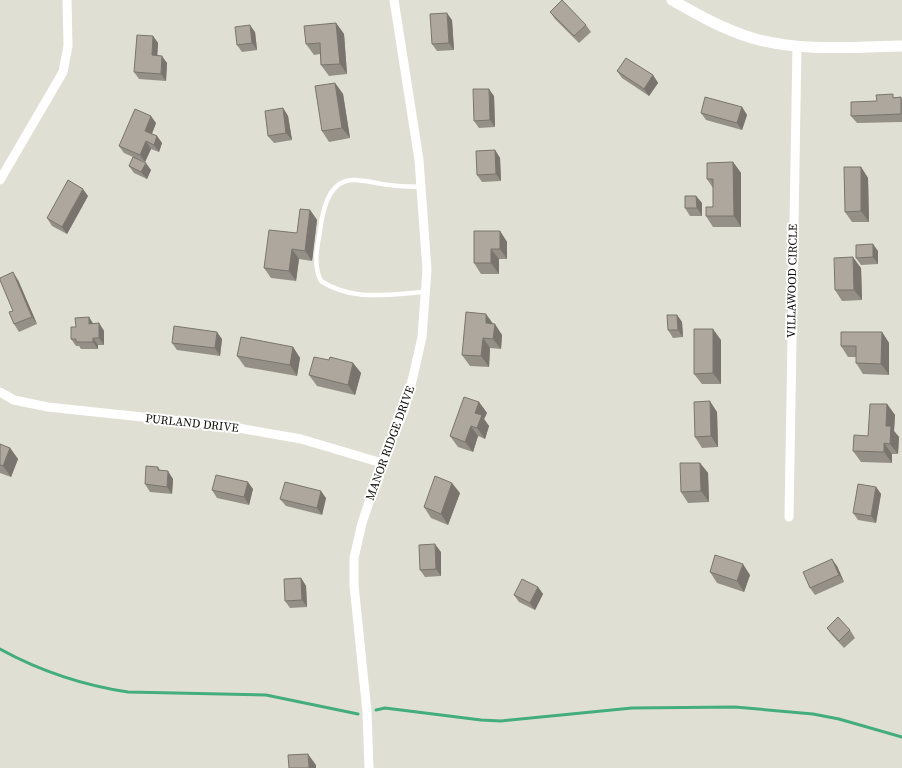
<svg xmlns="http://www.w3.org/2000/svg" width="902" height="768" font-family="'Source Serif 4',serif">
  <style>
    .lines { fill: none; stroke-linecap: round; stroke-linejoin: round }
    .stream { stroke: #43ad7d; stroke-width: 3 }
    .service { stroke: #fff; stroke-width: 4.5 }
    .minor { stroke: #fff; stroke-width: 9 }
    .tertiary { stroke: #fff; stroke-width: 11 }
    .wall { fill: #959087 }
    .shaded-wall { fill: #79756e }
    .building { fill: #ada79d; stroke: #79756e }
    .labels { text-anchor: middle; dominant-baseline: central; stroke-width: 4; stroke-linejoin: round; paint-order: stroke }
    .street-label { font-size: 12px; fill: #0f0f0b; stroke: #fff }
  </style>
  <rect width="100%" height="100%" fill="#e0dfd4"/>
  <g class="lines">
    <g class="stream">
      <path d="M0,649C40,671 82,685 128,692L266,695L358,714"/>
      <polyline points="376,710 385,708 481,720 501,721 632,708 735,707 813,714 839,719 902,737"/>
    </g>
    <path class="service" d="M421,187C411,186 400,187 390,185C377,184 364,179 352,180C328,181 322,213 320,231C317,247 313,266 321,281C353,302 389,294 425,292"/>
    <g class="minor">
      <polyline points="0,180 63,72 68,46 67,0"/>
      <polyline points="0,392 14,400 48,407 227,426 301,439 382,463"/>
      <polyline points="789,517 797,46"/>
      <polyline points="369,768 367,712 354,585 354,558 362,523 382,463 404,411 413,377 422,337 427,270 419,160 394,0"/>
    </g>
    <path class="tertiary" d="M672,0C698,15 723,29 752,38C800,52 852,47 902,46"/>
  </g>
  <g class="wall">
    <polygon points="550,12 586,25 591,32 579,43 555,19"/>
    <polygon points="452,20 454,50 437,51 432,44"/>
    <polygon points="336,23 344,34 347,74 329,76 321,65 320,54 314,55 306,44"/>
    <polygon points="255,32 257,50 242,52 237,45"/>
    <polygon points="153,36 158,43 157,55 167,63 166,81 139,79 134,72"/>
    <polygon points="617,71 653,75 658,83 649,96 622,78"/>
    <polygon points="335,83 343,94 350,138 329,142 322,131"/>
    <polygon points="494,96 495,127 479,128 474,121"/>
    <polygon points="896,97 901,97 902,99 902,122 857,123 851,116 877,101"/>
    <polygon points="742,107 747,115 742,130 706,120 701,113"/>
    <polygon points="283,108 288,116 292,140 274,143 268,136"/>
    <polygon points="156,123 152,134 157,136 162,143 159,152 151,149 145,162 135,158 151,170 147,179 134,173 129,166 133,157 124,153 119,146"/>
    <polygon points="495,150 500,158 501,181 482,182 477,175"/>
    <polygon points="733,162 741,173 741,227 713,227 706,216 713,207 713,188 707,179"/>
    <polygon points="861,167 868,178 869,222 852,222 845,212"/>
    <polygon points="88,196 67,234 52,226 47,218"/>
    <polygon points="696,196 702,203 702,216 690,216 685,208"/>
    <polygon points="310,210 317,220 312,261 299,259 296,281 271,278 264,268 297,233"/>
    <polygon points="500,231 507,242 507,259 499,259 499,274 481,274 474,263"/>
    <polygon points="878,251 878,264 861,265 856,258"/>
    <polygon points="861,268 862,300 842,301 835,290"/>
    <polygon points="18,280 37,324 19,332 14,324 13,311"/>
    <polygon points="677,315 682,322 683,337 673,338 668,330"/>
    <polygon points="89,317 93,324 99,323 104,331 104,345 98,345 98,349 81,349 79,346 76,346 71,339 76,327"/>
    <polygon points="493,324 502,335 501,349 490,348 489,367 470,366 462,355"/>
    <polygon points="882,332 889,343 889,375 863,374 856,363 856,357 848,357 841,346"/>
    <polygon points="222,339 220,356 177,350 172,343"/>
    <polygon points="721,340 721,384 702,384 694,374"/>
    <polygon points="293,347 300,358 297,376 245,367 237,356"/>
    <polygon points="329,360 353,363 361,373 355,395 317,386 309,375"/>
    <polygon points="479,402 487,413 484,419 489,426 485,439 478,436 473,452 458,447 450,436"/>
    <polygon points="887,404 895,415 894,431 899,437 898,454 892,454 892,463 861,462 853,451 868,436"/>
    <polygon points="717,412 718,447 702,448 695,437"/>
    <polygon points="0,444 10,448 18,459 11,477 0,473"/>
    <polygon points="700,463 708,473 709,502 688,503 681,492"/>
    <polygon points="158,467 160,470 173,479 172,494 150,492 145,484"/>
    <polygon points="876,487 881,494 876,523 858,520 853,513"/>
    <polygon points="253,489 249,505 217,498 212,490"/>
    <polygon points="460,493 448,525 431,518 424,507"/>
    <polygon points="326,498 322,515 286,506 280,499"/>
    <polygon points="441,552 441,576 425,577 420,570"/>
    <polygon points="837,566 844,582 815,595 810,588"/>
    <polygon points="710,572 750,575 744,592 717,583"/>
    <polygon points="301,578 306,586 307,607 290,608 285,601"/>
    <polygon points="538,587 543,594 535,610 519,602 514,595"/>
    <polygon points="827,628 850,630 855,638 844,648 832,635"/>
  </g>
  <g class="shaded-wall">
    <polygon points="447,13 452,20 454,50 449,43"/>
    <polygon points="336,23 344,34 347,74 340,64"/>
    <polygon points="250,25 255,32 257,50 252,43"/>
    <polygon points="153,36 158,43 157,62 152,55"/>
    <polygon points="162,56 167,63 166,81 161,74"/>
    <polygon points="653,75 658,83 649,96 644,89"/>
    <polygon points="335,83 343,94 350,138 342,128"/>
    <polygon points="489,89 494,96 495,127 490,120"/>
    <polygon points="742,107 747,115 742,130 737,123"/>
    <polygon points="283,108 288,116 292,140 286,133"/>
    <polygon points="151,116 156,123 150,138 145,131"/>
    <polygon points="157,136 162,143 159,152 154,145"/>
    <polygon points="146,141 151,149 145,162 140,155"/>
    <polygon points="495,150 500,158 501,181 496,174"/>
    <polygon points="733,162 741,173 741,227 734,216"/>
    <polygon points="146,163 151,170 147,179 141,172"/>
    <polygon points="861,167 868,178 869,222 861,211"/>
    <polygon points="83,189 88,196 67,234 62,227"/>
    <polygon points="696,196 702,203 702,216 697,208"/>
    <polygon points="310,210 317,220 312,261 305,251"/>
    <polygon points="500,231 507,242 507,259 500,249"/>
    <polygon points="873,244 878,251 878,264 873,257"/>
    <polygon points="292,249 299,259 296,281 289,271"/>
    <polygon points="491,249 499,259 499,274 491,263"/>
    <polygon points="853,257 861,268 862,300 854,290"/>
    <polygon points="13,272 18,280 37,324 32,317"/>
    <polygon points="486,314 494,325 486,323"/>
    <polygon points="677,315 682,322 683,337 678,330"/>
    <polygon points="89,317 94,325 89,324"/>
    <polygon points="99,323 104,331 104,345 99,338"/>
    <polygon points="495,324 502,335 501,349 493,339"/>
    <polygon points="713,329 721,340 721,384 713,373"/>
    <polygon points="217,332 222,339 220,356 215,348"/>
    <polygon points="882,332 889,343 889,375 881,364"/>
    <polygon points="93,338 98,345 98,349 93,342"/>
    <polygon points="483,338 490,348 489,367 481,356"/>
    <polygon points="293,347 300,358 297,376 290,365"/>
    <polygon points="353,363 361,373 355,395 348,385"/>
    <polygon points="710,401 717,412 718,447 711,436"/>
    <polygon points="479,402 487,413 484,419 489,426 485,439 477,428 475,413"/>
    <polygon points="887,404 895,415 894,431 899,437 898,454 890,444 886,426"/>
    <polygon points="471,426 478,436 473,452 465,442"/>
    <polygon points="884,443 892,454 892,463 884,452"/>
    <polygon points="10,448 18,459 11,477 3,466"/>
    <polygon points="700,463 708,473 709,502 701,491"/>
    <polygon points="168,471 173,479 172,494 167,487"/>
    <polygon points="248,482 253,489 249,505 244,497"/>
    <polygon points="452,483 460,493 448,525 441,514"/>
    <polygon points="876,487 881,494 876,523 871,516"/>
    <polygon points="321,491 326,498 322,515 317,508"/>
    <polygon points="435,544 441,552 441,576 436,569"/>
    <polygon points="832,559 837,566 844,582 839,575"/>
    <polygon points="743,564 750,575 744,592 737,581"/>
    <polygon points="301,578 306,586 307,607 302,600"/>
    <polygon points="538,587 543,594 535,610 530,603"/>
    <polygon points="308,754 316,765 316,768 309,768"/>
  </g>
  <g class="building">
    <polygon points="562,0 586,25 574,36 550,12"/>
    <polygon points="447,13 449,43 432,44 430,14"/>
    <polygon points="336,23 340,64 321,65 320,43 306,44 304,26"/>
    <polygon points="250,25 252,43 237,45 235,27"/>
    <polygon points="137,35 153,36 152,55 162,56 161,74 134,72"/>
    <polygon points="626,58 653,75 644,89 617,71"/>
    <polygon points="335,83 342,128 322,131 315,86"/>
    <polygon points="473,89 489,89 490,120 474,121"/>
    <polygon points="893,94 893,98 901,97 901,114 851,116 851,102 877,101 876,95"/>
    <polygon points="705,97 742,107 737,123 701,113"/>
    <polygon points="283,108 286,133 268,136 265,111"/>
    <polygon points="135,109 151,116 145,131 157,136 154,145 146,141 140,155 119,146"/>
    <polygon points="495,150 496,174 477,175 476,151"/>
    <polygon points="133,157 146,163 141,172 129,166"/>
    <polygon points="733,162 734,216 706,216 706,207 713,207 713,179 707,179 707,163"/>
    <polygon points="844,167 861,167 861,211 845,212"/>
    <polygon points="68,180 83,189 62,227 47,218"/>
    <polygon points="685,196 696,196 697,208 685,208"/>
    <polygon points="300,209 310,210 305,251 292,249 289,271 264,268 269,230 297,233"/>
    <polygon points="474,231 500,231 500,249 491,249 491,263 474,263"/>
    <polygon points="873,244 873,257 856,258 856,245"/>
    <polygon points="853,257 854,290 835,290 834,258"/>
    <polygon points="13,272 32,317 14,324 9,312 13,311 0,280 0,278"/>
    <polygon points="466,312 486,314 486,323 495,324 493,339 483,338 481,356 462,355"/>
    <polygon points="667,315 677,315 678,330 668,330"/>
    <polygon points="89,317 89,324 99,323 99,338 93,338 93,342 76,342 76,339 71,339 71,327 76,327 75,318"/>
    <polygon points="174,326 217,332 215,348 172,343"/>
    <polygon points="694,329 713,329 713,373 694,374"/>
    <polygon points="841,332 882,332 881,364 856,363 856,346 841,346"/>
    <polygon points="241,337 293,347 290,365 237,356"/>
    <polygon points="314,357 329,360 330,357 353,363 348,385 309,375"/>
    <polygon points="464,397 479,402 475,413 482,415 477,428 471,426 465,442 450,436"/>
    <polygon points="710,401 711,436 695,437 694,402"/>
    <polygon points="870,404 887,404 886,426 891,426 890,444 884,443 884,452 853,451 854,435 868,436"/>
    <polygon points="0,444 10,448 3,466 0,465"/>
    <polygon points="680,463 700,463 701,491 681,492"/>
    <polygon points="146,466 158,467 158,470 168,471 167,487 145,484"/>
    <polygon points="216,475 248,482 244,497 212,490"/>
    <polygon points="435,476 452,483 441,514 424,507"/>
    <polygon points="285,482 321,491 317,508 280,499"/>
    <polygon points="858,484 876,487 871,516 853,513"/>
    <polygon points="435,544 436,569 420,570 419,545"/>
    <polygon points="715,555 743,564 737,581 710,572"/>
    <polygon points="832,559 839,575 810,588 803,572"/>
    <polygon points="301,578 302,600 285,601 284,579"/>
    <polygon points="522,579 538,587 530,603 514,595"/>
    <polygon points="838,617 850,630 839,641 827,628"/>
    <polygon points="308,754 309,768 289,768 288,755"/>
  </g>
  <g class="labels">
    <g class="street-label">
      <text transform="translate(792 281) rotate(-89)">VILLAWOOD CIRCLE</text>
      <text transform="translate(192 423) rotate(6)">PURLAND DRIVE</text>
      <text transform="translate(390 443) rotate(-70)">MANOR RIDGE DRIVE</text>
    </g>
  </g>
</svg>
